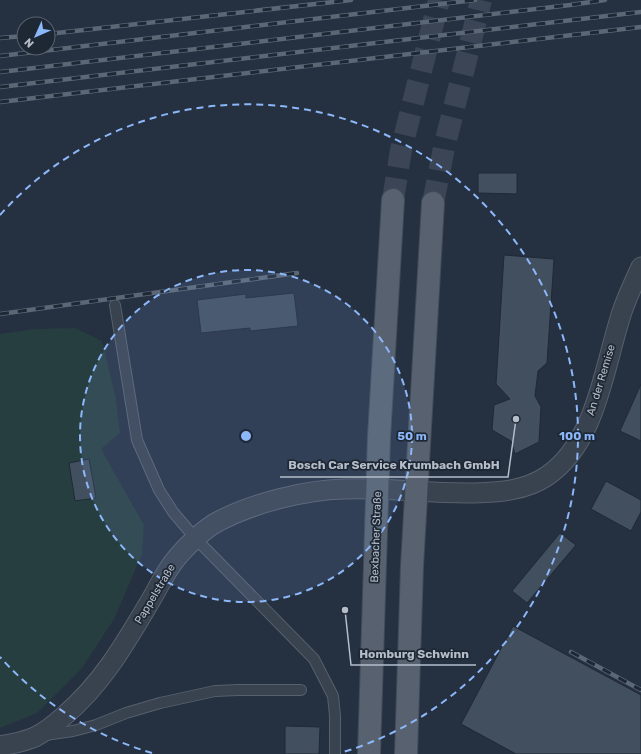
<svg xmlns="http://www.w3.org/2000/svg" width="641" height="754" font-family="Rubik,sans-serif">
  <style>
    .green { fill: #273e40 }
    .building { fill: #414f5f; stroke: #202936 }
    .lines { fill: none; stroke-linecap: round; stroke-linejoin: round }
    .primary-tunnel { stroke: #3b4555; stroke-width: 22; stroke-dasharray: 22 11; stroke-linecap: butt }
    .service-casing { stroke: #57606d; stroke-width: 12 }
    .minor-casing { stroke: #57606d; stroke-width: 21 }
    .primary-casing { stroke: #424b58; stroke-width: 24 }
    .service { stroke: #39424f; stroke-width: 10 }
    .minor { stroke: #39424f; stroke-width: 19 }
    .primary { stroke: #57616f; stroke-width: 22 }
    .rail-casing { stroke: #5b6776; stroke-width: 4.5 }
    .rail { stroke: #1e2734; stroke-width: 3; stroke-dasharray: 9; stroke-linecap: butt }
    .ring { fill: none; stroke: #8cb7f9; stroke-width: 2; stroke-dasharray: 7 5 }
    .labels { text-anchor: middle; dominant-baseline: central; stroke-width: 3.5; stroke-linejoin: round; paint-order: stroke }
    .street-label { font-size: 11px; fill: #b5bdca; stroke: #1e2734 }
    .centre { fill: #8cb7f9; stroke: #1e2734; stroke-width: 2 }
    .ring-label { font-size: 12px; text-anchor: middle; font-weight: bold; fill: #8cb7f9; stroke: #1e2734; stroke-width: 3.5; stroke-linejoin: round; paint-order: stroke }
    .leader { fill: none; stroke: #b5bdca; stroke-width: 1.5 }
    .callout-dot { fill: #b5bdca; stroke: #1e2734; stroke-width: 1.5 }
    .callout-label { font-size: 12px; text-anchor: middle; font-weight: bold; fill: #b5bdca; stroke: #1e2734; stroke-width: 3.5; stroke-linejoin: round; paint-order: stroke }
  </style>
  <rect width="100%" height="100%" fill="#253040"/>
  <polygon class="green" points="75,328 102,341 116,399 120,433 101,449 144,525 142,554 114,619 82,668 37,713 0,728 0,334 36,329"/>
  <g class="building">
    <polygon points="478,173 517,173 517,194 478,193"/>
    <polygon points="504,255 554,259 547,363 538,371 535,396 541,407 539,442 515,454 511,441 492,430 494,405 510,399 496,384"/>
    <polygon points="294,293 298,326 250,331 250,328 201,333 197,300 246,294 246,298"/>
    <polygon points="641,384 641,441 620,431"/>
    <polygon points="89,459 96,498 75,501 69,463"/>
    <polygon points="606,481 641,500 641,512 631,531 591,509"/>
    <polygon points="560,533 576,545 527,603 512,591"/>
    <polygon points="513,626 641,695 641,754 516,754 461,724"/>
    <polygon points="285,726 320,727 319,754 285,754"/>
  </g>
  <g class="lines">
    <g class="primary-tunnel">
      <polyline points="393,200 401,150 439,0"/>
      <polyline points="433,203 444,148 481,0"/>
    </g>
    <g class="service-casing">
      <g id="service">
        <polyline points="115,305 137,440 159,490 173,512 196,539 314,659 333,696 335,716 335,754"/>
        <polyline points="45,735 73,731 96,725 126,713 160,703 215,691 238,690 301,690"/>
      </g>
    </g>
    <g class="minor-casing">
      <path id="minor" d="M0,746C12,744 23,742 35,737C45,732 55,724 64,716C103,683 126,642 152,598C158,588 163,577 170,567C179,553 203,529 219,521C254,503 304,490 344,489C387,487 430,494 474,493C499,492 525,491 547,476C597,442 604,366 622,312C627,297 634,282 641,267"/>
    </g>
    <g class="primary-casing">
      <g id="primary">
        <polyline points="369,754 379,437 393,200"/>
        <polyline points="406,754 412,566 433,203"/>
      </g>
    </g>
    <use href="#service" class="service"/>
    <use href="#minor" class="minor"/>
    <use href="#primary" class="primary"/>
    <g class="rail-casing">
      <g id="rail">
        <polyline points="48,34 351,0"/>
        <polyline points="0,38 24,36"/>
        <polyline points="0,56 475,0"/>
        <polyline points="0,72 570,5 605,0"/>
        <polyline points="0,87 641,12"/>
        <polyline points="0,102 641,27"/>
        <polyline points="0,314 297,273"/>
        <polyline points="571,652 641,690"/>
      </g>
    </g>
    <use href="#rail" class="rail"/>
  </g>
  <circle cx="246" cy="436" r="166" fill="#8cb7f9" fill-opacity=".12"/>
  <g class="ring">
    <circle cx="246" cy="436" r="166"/>
    <path d="M152 753A331 331 0 0 1 0 657M0 215A331 331 0 1 1 340 753"/>
  </g>
  <g class="labels">
    <g class="street-label">
      <text transform="translate(601 380) rotate(-73)">An der Remise</text>
      <text transform="translate(376 537) rotate(-88)">Bexbacher Straße</text>
      <text transform="translate(155 594) rotate(-59)">Pappelstraße</text>
    </g>
  </g>
  <circle cx="246" cy="436" r="6" class="centre"/>
  <g class="ring-label">
    <text x="412" y="440">50 m</text>
    <text x="577" y="440">100 m</text>
  </g>
  <path class="leader" d="M516 419L508 477H280M345 610L351 665H476"/>
  <g class="callout-dot">
    <circle cx="516" cy="419" r="4"/>
    <circle cx="345" cy="610" r="4"/>
  </g>
  <g class="callout-label">
    <text x="394" y="469">Bosch Car Service Krumbach GmbH</text>
    <text x="414" y="658">Homburg Schwinn</text>
  </g>
  <g transform="translate(36 36) rotate(225)"><circle r="19" fill="#1e2734" stroke="#5a6370"/>
  <path d="M0-3L7 15L0 10L-7 15Z" fill="#8cb7f9"/>
  <text y="-6" font-size="11" font-weight="bold" text-anchor="middle" fill="#b5bdca">N</text>
  </g>
</svg>
